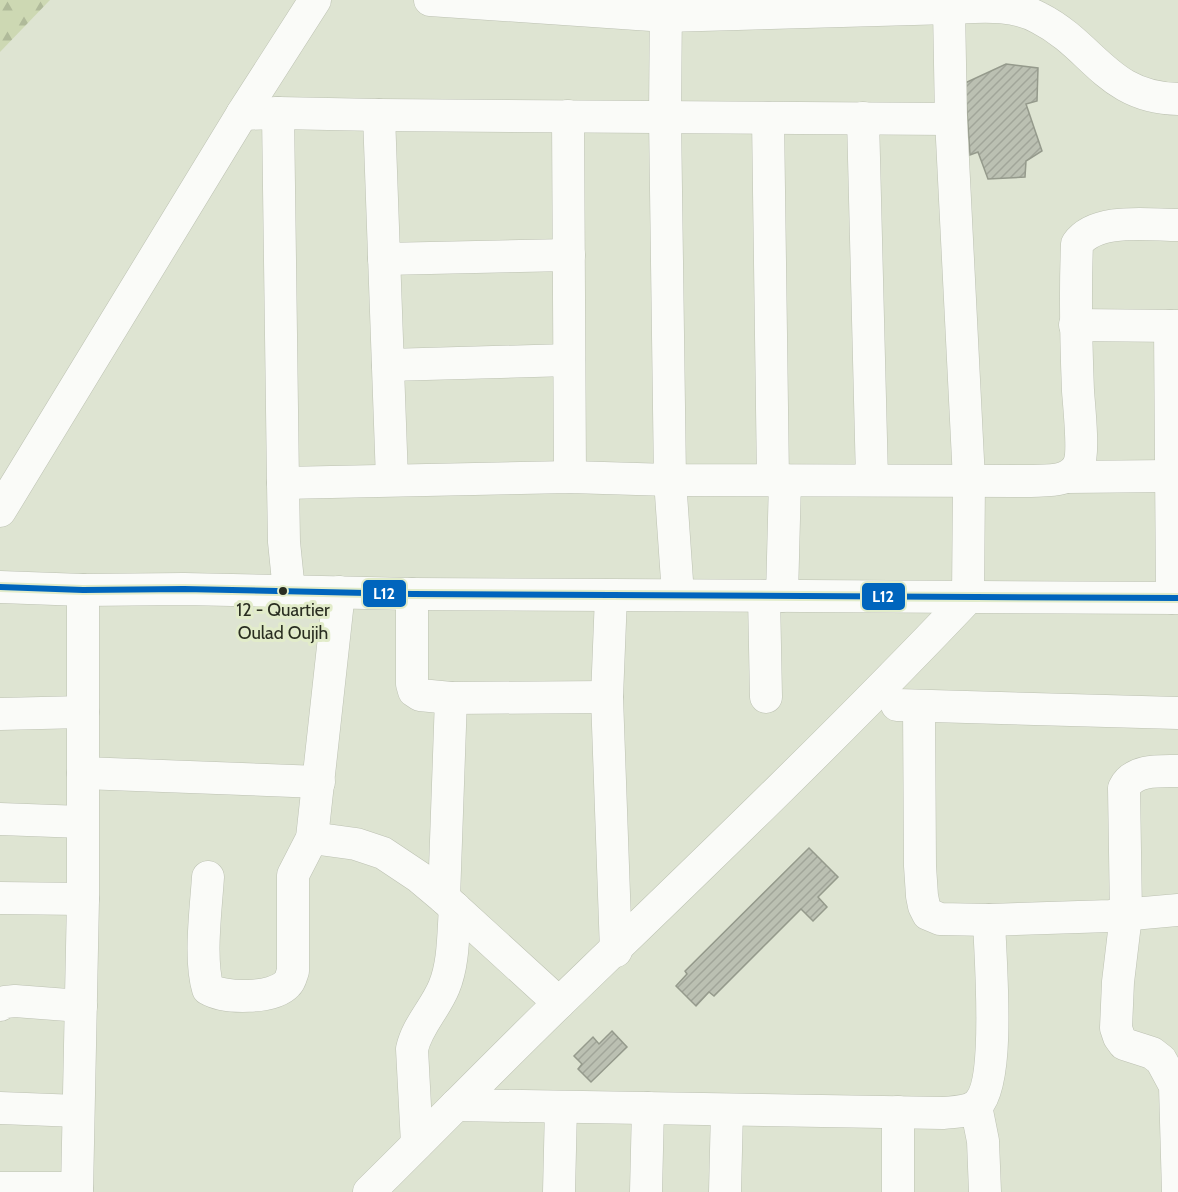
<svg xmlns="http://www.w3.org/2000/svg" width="1178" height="1192" font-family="Cabin,sans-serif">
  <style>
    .forest { fill: url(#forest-firs) }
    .building { fill: url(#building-hatch); stroke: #959a8c; stroke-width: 1.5 }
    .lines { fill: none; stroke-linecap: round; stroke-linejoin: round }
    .minor-casing { stroke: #bcc1b2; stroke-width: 33 }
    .minor { stroke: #fafbf8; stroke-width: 32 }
    .bus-1-casing { stroke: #e2ecca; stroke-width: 10 }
    .bus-1 { stroke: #0065bd; stroke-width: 6 }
    .bus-dot { fill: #292d20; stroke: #e2ecca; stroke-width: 2 }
    .labels { text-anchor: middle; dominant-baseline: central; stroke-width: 6; stroke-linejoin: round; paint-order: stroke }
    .bus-label { font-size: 18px; fill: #292d20; stroke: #e2ecca }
    .line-badge { stroke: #e2ecca; stroke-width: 2 }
    .badge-label { font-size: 16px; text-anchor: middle; font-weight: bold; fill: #fff }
  </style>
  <defs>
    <pattern id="forest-firs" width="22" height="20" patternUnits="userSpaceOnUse" patternTransform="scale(1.5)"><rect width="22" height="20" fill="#cdd8b3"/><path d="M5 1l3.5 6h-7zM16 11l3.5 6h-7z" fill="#b0ba9a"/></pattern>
    <pattern id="building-hatch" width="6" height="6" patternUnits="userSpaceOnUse" patternTransform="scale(1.5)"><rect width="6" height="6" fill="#bbc0b2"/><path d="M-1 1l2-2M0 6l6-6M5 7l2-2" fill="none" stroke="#a1a599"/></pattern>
  </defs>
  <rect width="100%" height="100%" fill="#dee4d2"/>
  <polygon class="forest" points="0,0 50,0 0,52"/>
  <g class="building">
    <polygon points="1006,64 1038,68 1037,101 1026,104 1042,151 1026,161 1025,177 988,179 978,152 970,155 965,83"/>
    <polygon points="809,848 838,877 818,897 827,907 813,921 801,909 714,996 709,992 696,1006 676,986 687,974 685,971"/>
    <polygon points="612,1031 627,1047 591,1082 578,1069 582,1064 574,1056 593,1037 599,1044"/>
  </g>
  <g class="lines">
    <g class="minor-casing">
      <g id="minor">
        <path d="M430,0L666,16L949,8C979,7 1012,3 1039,18C1094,46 1107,98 1178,99"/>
        <polyline points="666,0 665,117 670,480 678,595"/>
        <polyline points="278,113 283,483 284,542 289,591"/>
        <polyline points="242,114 278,113 379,115 951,119"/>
        <polyline points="379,115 392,480"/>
        <polyline points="568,116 570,477"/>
        <polyline points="768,118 773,480"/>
        <polyline points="863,118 872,480"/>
        <polyline points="384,259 569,255"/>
        <polyline points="1075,325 1178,326"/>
        <polyline points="1170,326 1172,598"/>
        <polyline points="388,365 569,360"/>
        <polyline points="1067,477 1171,476"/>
        <path d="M283,483L570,477L670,480L1030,481C1047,480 1071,483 1079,464C1084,452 1079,405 1078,391C1076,341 1075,293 1077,244C1096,217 1148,225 1178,225"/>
        <polyline points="0,511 242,114 315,0"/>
        <polyline points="0,587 83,590 184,589 412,594 1178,598"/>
        <polyline points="412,594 412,684 414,691 420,695 451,698 607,697"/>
        <polyline points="611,596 607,697 616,951"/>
        <polyline points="764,596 766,697"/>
        <polyline points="782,596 785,480"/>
        <polyline points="897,705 1178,713"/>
        <polyline points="919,706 920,866 922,896 924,906 928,914 940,919 989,920 1110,916 1178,910"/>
        <polyline points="0,714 83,712"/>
        <polyline points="83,773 319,782"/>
        <polyline points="0,819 82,822"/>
        <polyline points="312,838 356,844 383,853 419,877 444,898 559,1003"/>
        <path d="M208,877C206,908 199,960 208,989C225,999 273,999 287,984C291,980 291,976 293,971V875L312,838L339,592"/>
        <polyline points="0,898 83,899"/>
        <polyline points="444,898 451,698"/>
        <polyline points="0,1005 5,1002 15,1001 81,1006"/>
        <path d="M456,1105L943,1113C954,1112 970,1112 978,1104C1001,1080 990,957 989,920"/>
        <polyline points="976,1106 983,1141 985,1192"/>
        <polyline points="0,1108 78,1111"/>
        <path d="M417,1144L412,1049C417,1026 435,1009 444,987C454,963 453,933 455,908"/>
        <polyline points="0,1188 77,1188"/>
        <polyline points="77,1192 83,899 83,590"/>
        <path d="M369,1192C433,1129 495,1065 559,1003C697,870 836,737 968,598L969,480L951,119L949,8"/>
        <polyline points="559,1192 561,1107"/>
        <polyline points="646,1192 648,1108"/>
        <polyline points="725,1192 727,1110"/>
        <polyline points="898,1192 898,1112"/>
        <path d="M1178,1192L1175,1086L1161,1060L1152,1053L1124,1044L1119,1037L1116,1028L1118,982L1126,915L1124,788C1133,769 1160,771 1178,771"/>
      </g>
    </g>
    <use href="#minor" class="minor"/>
    <g class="bus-1-casing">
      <polyline id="bus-1" points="0,587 83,590 184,589 412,594 1178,598"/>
    </g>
    <use href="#bus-1" class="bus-1"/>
  </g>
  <circle class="bus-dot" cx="283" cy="591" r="5"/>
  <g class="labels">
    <g class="bus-label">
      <text x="283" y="610">12 - Quartier<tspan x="283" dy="23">Oulad Oujih</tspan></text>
    </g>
  </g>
  <g class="line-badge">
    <rect x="362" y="579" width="45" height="29" rx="6" fill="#0065bd"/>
    <rect x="861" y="582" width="45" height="29" rx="6" fill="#0065bd"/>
  </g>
  <g class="badge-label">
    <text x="384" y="599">L12</text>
    <text x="883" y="602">L12</text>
  </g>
</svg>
